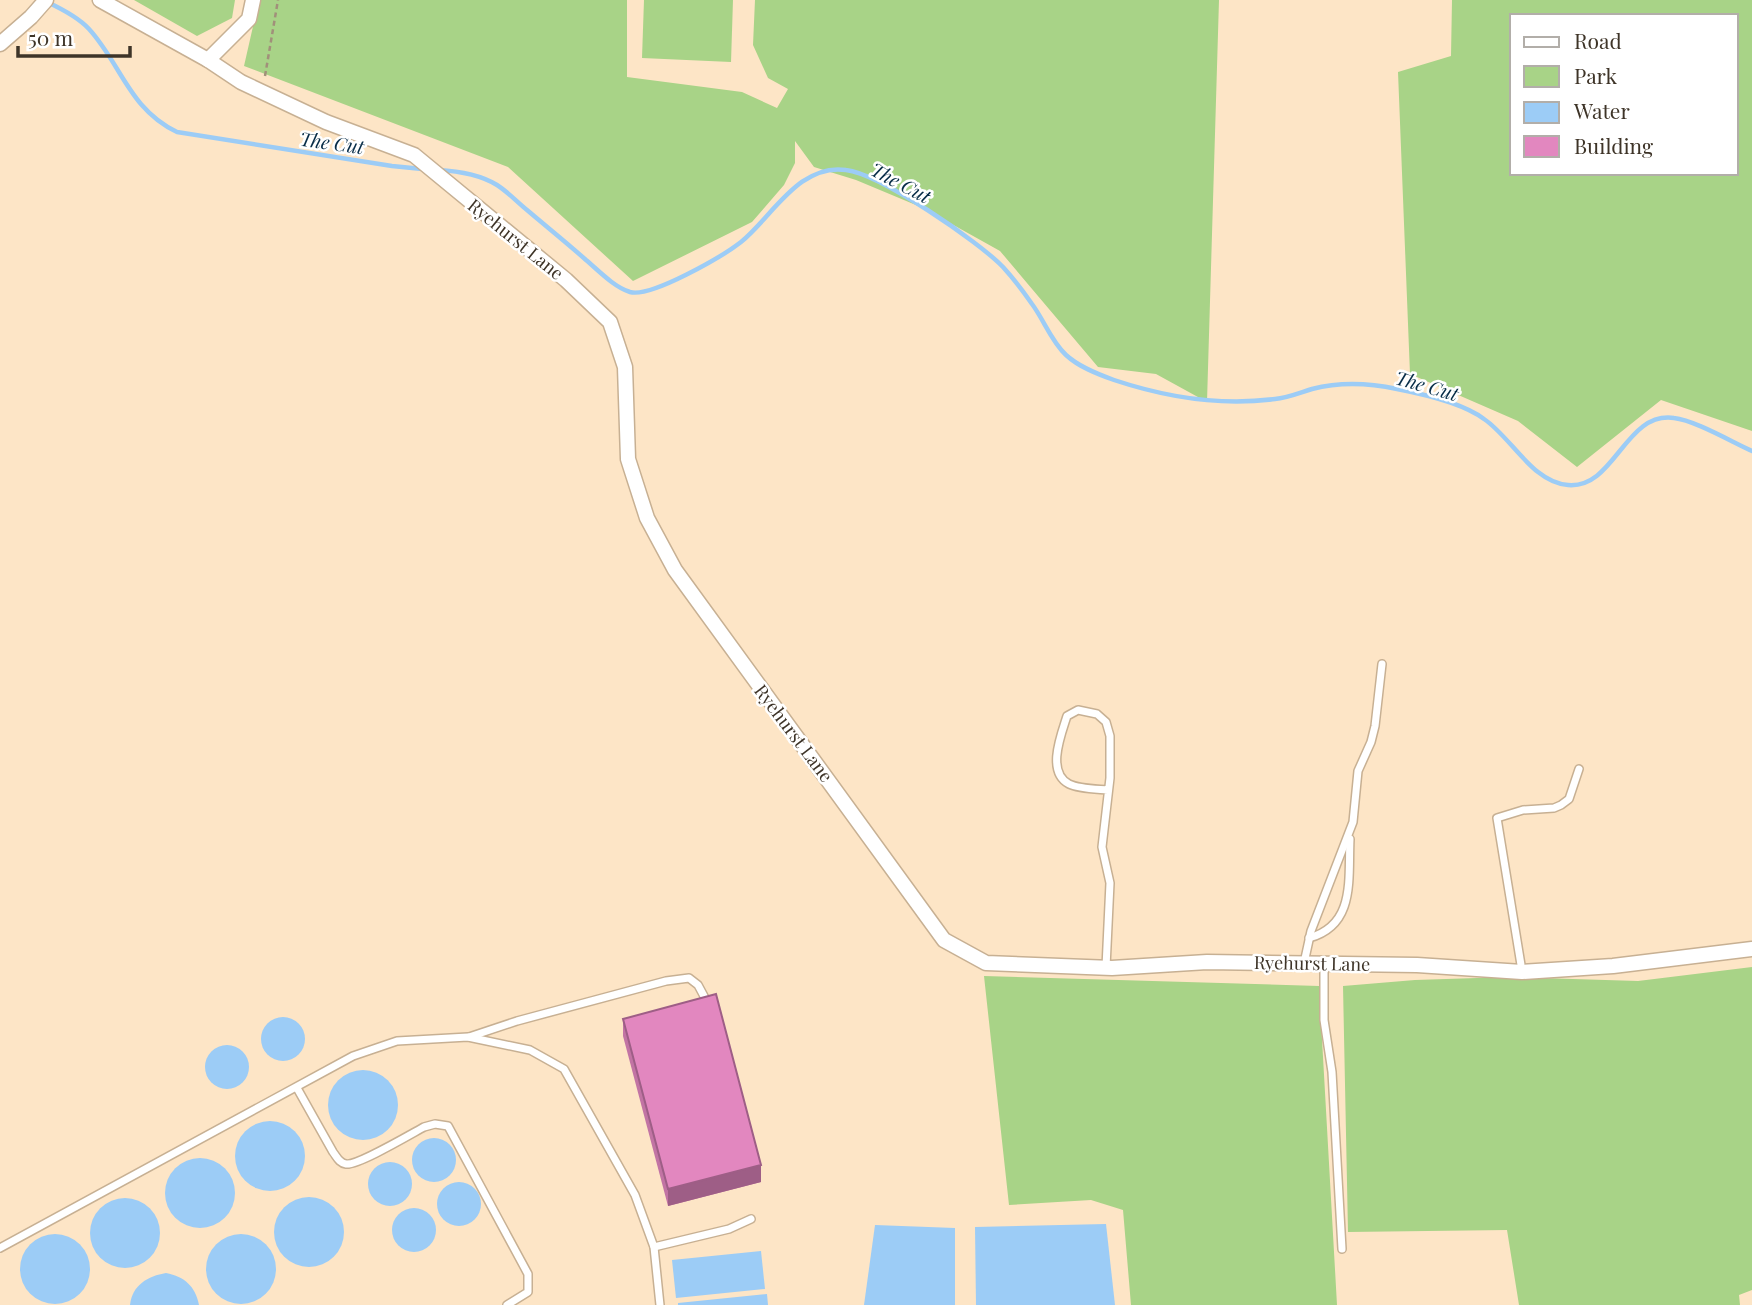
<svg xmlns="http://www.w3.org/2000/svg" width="1752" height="1305" font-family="'Playfair Display',serif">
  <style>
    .green { fill: #a8d387; fill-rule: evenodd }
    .water { fill: #9cccf6 }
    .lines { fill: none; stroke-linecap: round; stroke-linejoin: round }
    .stream { stroke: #9cccf6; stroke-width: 4.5 }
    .service-casing { stroke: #c7b093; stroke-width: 10 }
    .minor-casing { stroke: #c7b093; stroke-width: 17 }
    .path { stroke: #a1907a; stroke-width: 2.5; stroke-dasharray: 5 3.5; stroke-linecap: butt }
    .service { stroke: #fff; stroke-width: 7 }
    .minor { stroke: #fff; stroke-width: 14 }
    .wall { fill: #c274a4 }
    .shaded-wall { fill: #9e5e86 }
    .building { fill: #e287bf; stroke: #9e5e86; stroke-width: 2 }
    .labels { text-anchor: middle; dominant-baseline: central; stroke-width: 5; stroke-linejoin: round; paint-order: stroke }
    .street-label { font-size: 18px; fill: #3e3428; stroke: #fff }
    .water-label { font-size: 19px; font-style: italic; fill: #072c47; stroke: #fff }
  </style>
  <rect width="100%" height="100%" fill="#fde5c6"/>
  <g class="green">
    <polygon points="134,0 235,0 232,18 197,36"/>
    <polygon points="259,0 627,0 627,77 742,92 777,108 788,89 768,78 753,45 755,0 1219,0 1207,402 1156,374 1098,367 1000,251 923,208 856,180 814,167 795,141 795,163 784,185 752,222 633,281 508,167 244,66"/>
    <polygon points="644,0 733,0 731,62 642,58"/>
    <path d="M1452,0H1752V431L1661,400L1577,467L1518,421L1410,374L1398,72L1451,56ZM1512,16H1736V173H1512Z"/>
    <polygon points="1752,967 1752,1290 1739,1295 1740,1305 1519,1305 1507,1230 1348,1232 1343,986 1415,980 1508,977 1638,981"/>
    <polygon points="984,976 1319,986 1337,1305 1131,1305 1123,1210 1091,1200 1009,1205"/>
  </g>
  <g class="water">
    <circle cx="283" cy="1039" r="22"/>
    <circle cx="227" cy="1067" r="22"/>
    <circle cx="363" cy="1105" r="35"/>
    <circle cx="270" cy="1156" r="35"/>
    <circle cx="434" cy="1160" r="22"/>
    <circle cx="200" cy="1193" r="35"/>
    <circle cx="390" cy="1184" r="22"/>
    <circle cx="459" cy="1204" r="22"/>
    <circle cx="309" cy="1232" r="35"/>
    <circle cx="125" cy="1233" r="35"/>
    <circle cx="414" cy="1230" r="22"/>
    <polygon points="1106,1224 1115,1305 976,1305 975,1227"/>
    <polygon points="875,1225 955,1228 955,1305 864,1305"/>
    <circle cx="241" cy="1269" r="35"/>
    <circle cx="55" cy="1269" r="35"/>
    <polygon points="761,1251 765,1289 676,1298 672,1260"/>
    <path d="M166,1273C185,1277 195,1286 199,1305H130C132,1285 148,1276 166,1273Z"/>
    <polygon points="767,1294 768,1305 678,1305 678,1303"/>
  </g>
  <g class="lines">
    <g class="stream">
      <path d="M47,2C62,9 78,17 89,29C121,64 129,109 177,132L392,166L422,169"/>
      <path d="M438,170C459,171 479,174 497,185C508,192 517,202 527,210C547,227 567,243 586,260C599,271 614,287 630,292C651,298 723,256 741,242C772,217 799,163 846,170C880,174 978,241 1003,267C1013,278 1023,291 1032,304C1044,320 1051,341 1066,355C1079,367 1097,374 1114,380C1165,397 1222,406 1275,399C1287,398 1299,393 1312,389C1339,382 1369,383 1397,389C1423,394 1463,403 1484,419C1511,437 1533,483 1568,485C1615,489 1625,411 1674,418C1694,420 1732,442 1752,451"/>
    </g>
    <g class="service-casing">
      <g id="service">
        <path d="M1309,938C1356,925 1348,879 1350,839"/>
        <polyline points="1304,963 1311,931 1353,822 1358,771 1371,742 1375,726 1382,664"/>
        <polyline points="1324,964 1324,1020 1332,1072 1342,1249"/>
        <path d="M1106,967L1110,883L1102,847L1110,778V736L1106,722L1097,714L1078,710L1067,716C1061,735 1046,772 1069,784C1079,789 1097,789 1108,790"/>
        <polyline points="1522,971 1497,818 1523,810 1554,808 1561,805 1569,799 1579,769"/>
        <polyline points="469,1037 517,1021 666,981 689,978 698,985 705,998"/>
        <path d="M297,1088L333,1152C337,1157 339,1163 346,1164C357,1166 411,1134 424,1127L435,1124L448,1126L528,1274V1292L507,1305"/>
        <polyline points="654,1247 729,1229 751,1219"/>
        <polyline points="0,1248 353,1056 397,1041 468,1037 530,1050 564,1069 635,1195 654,1247 660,1305"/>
      </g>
    </g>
    <g class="minor-casing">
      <g id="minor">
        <polyline points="100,0 208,60 241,82 326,122 414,155 566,280 610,322 625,367 628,459 647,518 675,570 944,940 986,963 1112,968 1207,962 1417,965 1522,972 1613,966 1752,949"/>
        <polyline points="0,44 31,17 46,0"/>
        <polyline points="208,60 249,19 253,0"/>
      </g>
    </g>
    <polyline class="path" points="265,76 278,0"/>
    <use href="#service" class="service"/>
    <use href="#minor" class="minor"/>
  </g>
  <polygon class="wall" points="623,1019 761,1182 668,1206 623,1036"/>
  <polygon class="shaded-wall" points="761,1165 761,1182 668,1206 668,1189"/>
  <polygon class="building" points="716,994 761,1165 668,1189 623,1019"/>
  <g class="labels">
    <g class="street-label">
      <text transform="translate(516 239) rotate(39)">Ryehurst Lane</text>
      <text transform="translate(794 733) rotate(53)">Ryehurst Lane</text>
      <text transform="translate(1312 963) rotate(1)">Ryehurst Lane</text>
    </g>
    <g class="water-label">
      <text transform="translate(332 142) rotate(8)">The Cut</text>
      <text transform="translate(901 182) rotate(28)">The Cut</text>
      <text transform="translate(1427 385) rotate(16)">The Cut</text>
    </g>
  </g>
  <rect x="1510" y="14" width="228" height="161" fill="#ffffff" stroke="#b2aea9" stroke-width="2"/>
  <rect x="1524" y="37" width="35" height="10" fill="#ffffff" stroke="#b2aea9" stroke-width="2"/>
  <text x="1574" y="49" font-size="21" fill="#3e3428">Road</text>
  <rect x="1524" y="66" width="35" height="21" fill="#a8d387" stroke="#b2aea9" stroke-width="2"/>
  <text x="1574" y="84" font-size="21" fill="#3e3428">Park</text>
  <rect x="1524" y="102" width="35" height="21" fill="#9cccf6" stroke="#b2aea9" stroke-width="2"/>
  <text x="1574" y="119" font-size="21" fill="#3e3428">Water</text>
  <rect x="1524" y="136" width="35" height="21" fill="#e287bf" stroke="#b2aea9" stroke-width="2"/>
  <text x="1574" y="154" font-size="21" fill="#3e3428">Building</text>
  <path d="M18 46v10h112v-10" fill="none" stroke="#3e3428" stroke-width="3.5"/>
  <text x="28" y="46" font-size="21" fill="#3e3428" stroke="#ffffff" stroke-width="5" paint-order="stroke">50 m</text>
</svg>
